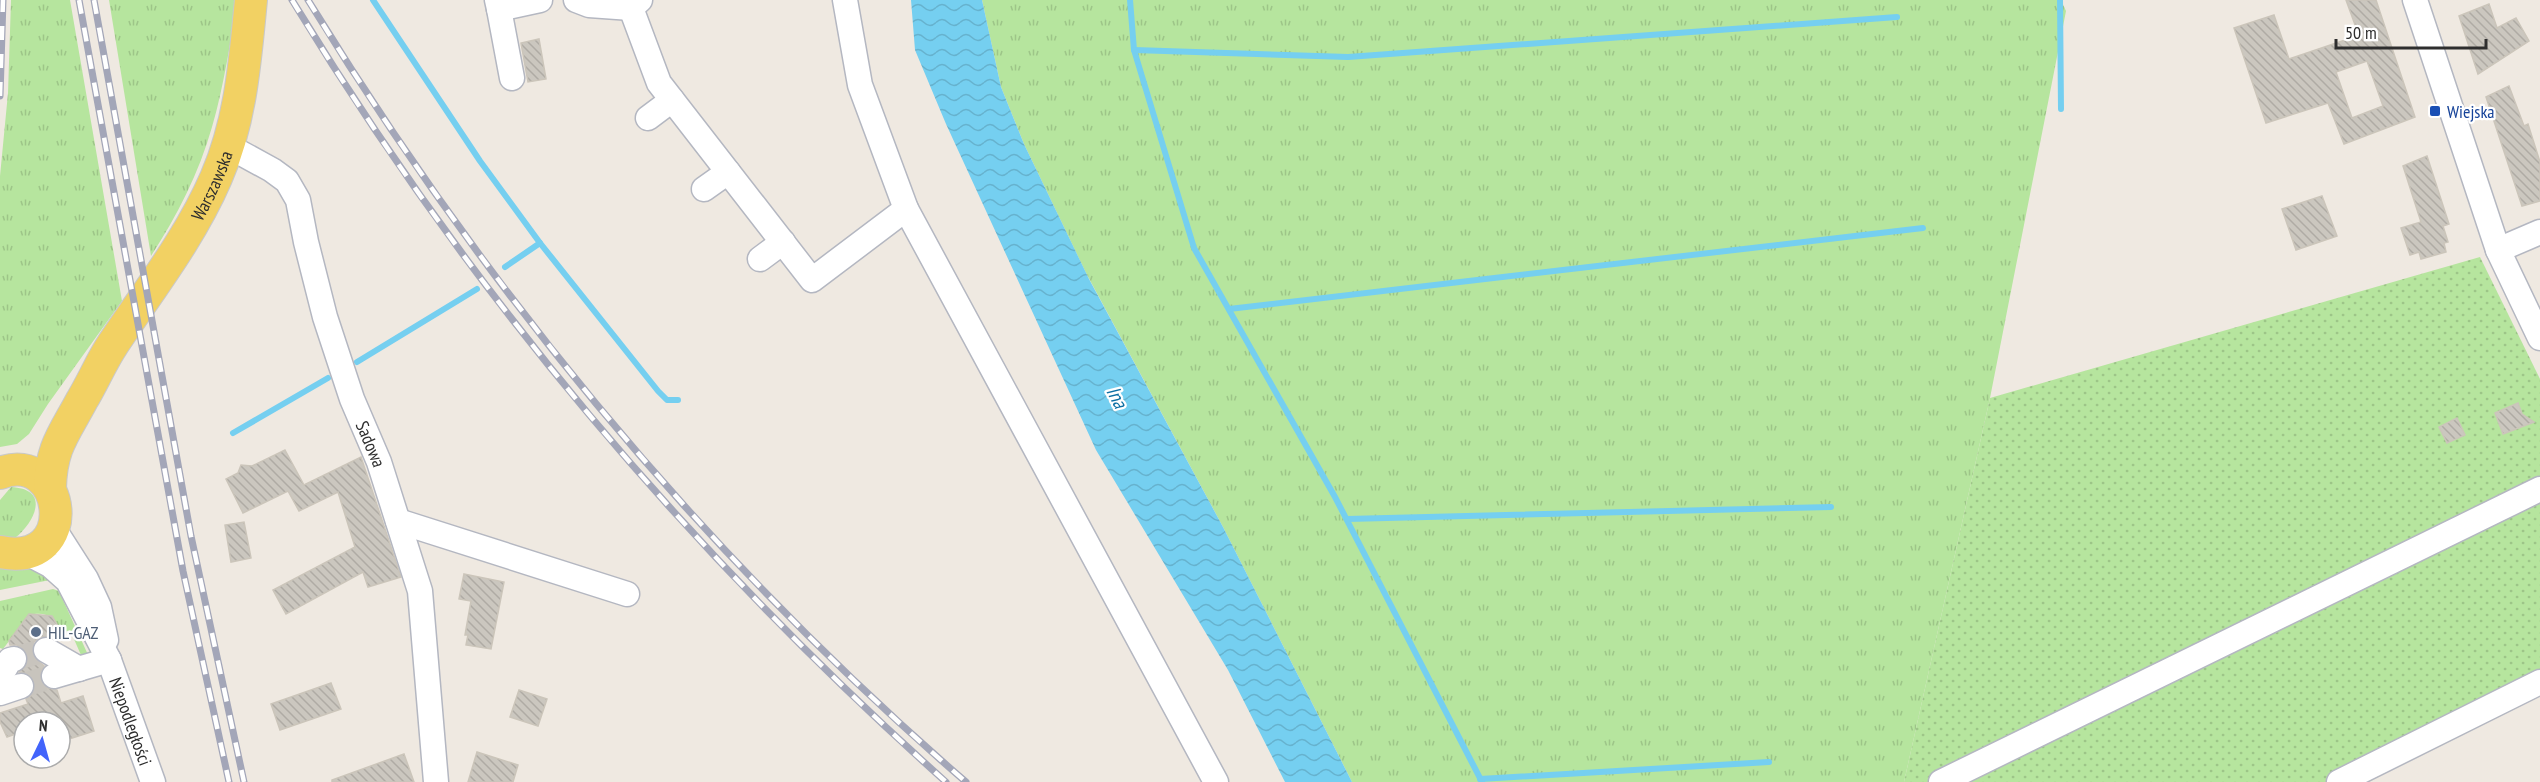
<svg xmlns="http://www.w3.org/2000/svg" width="2540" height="782" font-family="'PT Sans Narrow',sans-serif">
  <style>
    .grass { fill: url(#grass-tufts) }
    .garden { fill: url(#garden-dots) }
    .water { fill: url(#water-waves) }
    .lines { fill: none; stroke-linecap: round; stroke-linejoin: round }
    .stream { stroke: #75cff0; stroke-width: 6 }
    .building { fill: url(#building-back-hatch); stroke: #cbc5ba; stroke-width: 1.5; fill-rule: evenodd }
    .minor-tunnel { stroke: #c8c4bd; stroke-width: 24; stroke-dasharray: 24 12; stroke-linecap: butt }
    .minor-casing { stroke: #b4b7c1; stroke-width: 27 }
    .major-casing { stroke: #c9c9c9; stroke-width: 34 }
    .minor { stroke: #fff; stroke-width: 24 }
    .major { stroke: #f2d163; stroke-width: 32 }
    .rail-casing { stroke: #a3a6b8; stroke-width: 7 }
    .rail { stroke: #fff; stroke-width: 4.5; stroke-dasharray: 14; stroke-linecap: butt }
    .transit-dot { fill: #1a4fb4; stroke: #fff; stroke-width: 2 }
    .service-dot { fill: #5c6f8a; stroke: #fff; stroke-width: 2 }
    .labels { text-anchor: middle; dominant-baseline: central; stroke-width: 4.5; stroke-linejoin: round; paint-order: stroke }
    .transit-label { font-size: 18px; fill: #164399; stroke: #fff; text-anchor: start }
    .street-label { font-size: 18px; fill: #2e2e2e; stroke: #fff }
    .service-label { font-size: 18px; fill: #4e5e75; stroke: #fff; text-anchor: start }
    .water-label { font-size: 20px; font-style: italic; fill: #0d6fa3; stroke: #fff }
  </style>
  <defs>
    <pattern id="grass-tufts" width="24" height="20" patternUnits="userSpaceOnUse" patternTransform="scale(1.5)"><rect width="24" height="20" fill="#b6e59e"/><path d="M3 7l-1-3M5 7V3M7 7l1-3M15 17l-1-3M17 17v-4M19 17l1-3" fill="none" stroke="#9dc588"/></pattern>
    <pattern id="garden-dots" width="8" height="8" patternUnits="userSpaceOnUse" patternTransform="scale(1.5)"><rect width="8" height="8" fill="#b6e59e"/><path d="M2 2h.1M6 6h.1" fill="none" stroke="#9dc588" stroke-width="1.8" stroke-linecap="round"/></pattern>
    <pattern id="water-waves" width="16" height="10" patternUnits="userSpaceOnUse" patternTransform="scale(1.5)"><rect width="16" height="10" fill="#75cff0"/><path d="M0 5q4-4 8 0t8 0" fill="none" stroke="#66b2ce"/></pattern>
    <pattern id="building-back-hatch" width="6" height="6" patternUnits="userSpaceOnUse" patternTransform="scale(1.5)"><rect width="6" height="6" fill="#cbc7bf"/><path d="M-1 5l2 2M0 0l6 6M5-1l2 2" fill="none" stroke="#afaba4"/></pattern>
  </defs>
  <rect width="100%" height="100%" fill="#efe9e1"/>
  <g class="grass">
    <polygon points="11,0 70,0 122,301 48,404 29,434 17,444 0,447 0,176 8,93"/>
    <path d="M109,0H238C230,42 224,86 212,127C199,173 177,216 151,256Z"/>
    <polygon points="982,0 2061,0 2066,11 1990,398 1904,782 1352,782 1223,527 1086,273 1024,144 1001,87"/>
    <path d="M11,487C51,489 35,522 15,538L0,536V500Z"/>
    <polygon points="28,566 55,579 0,590 0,567"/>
    <path d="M53,589L59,591L89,657L84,662L70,630L62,633C54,617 47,611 29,615L3,649L0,648V601Z"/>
  </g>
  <polygon class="garden" points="2480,257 2540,379 2540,687 2344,782 1904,782 1990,398"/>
  <polygon class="water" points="911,0 982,0 1001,87 1024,144 1089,279 1223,527 1352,782 1285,782 1228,670 1096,450 946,124 915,50"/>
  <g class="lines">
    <g class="stream">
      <polyline points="373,0 480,161 540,243 658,391 667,400 678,400"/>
      <polyline points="1130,0 1134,50 1194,248 1335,497 1482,782"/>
      <polyline points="2060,0 2061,109"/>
      <polyline points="1134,50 1348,57 1897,17"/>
      <polyline points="505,267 540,243"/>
      <polyline points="1229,309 1923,228"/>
      <polyline points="357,362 477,289"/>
      <polyline points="233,433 328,378"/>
      <polyline points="1347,519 1831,507"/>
      <polyline points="1480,779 1769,762"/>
    </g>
  </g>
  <g class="building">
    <path d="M2346,0H2376L2415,117L2344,144L2328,103L2266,123L2234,28L2274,15L2289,59L2351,38L2350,35L2358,33ZM2367,61L2383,106L2352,118L2336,72Z"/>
    <polygon points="2489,4 2497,28 2516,18 2529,41 2478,74 2459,16"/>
    <polygon points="539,39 546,79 528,82 521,43"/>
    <polygon points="2509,86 2524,126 2528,124 2540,162 2540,201 2522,206 2486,97"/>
    <polygon points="2427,156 2449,224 2443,226 2448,242 2444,243 2446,252 2421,259 2419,252 2410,255 2401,228 2421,222 2403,166"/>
    <polygon points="2322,196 2337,236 2296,250 2282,209"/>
    <polygon points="2518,403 2522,414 2534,422 2503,434 2495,413"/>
    <polygon points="2457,418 2465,435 2447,443 2439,427"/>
    <polygon points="285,450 304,485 361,457 401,577 368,587 363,572 286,614 273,590 355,547 338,492 299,511 288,491 243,513 226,479 238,473 241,465 252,466"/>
    <polygon points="244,522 251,558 231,562 225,525"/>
    <polygon points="464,574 504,582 491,649 466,645 468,635 465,635 471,601 459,599"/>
    <polygon points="29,614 52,616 62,633 51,637 39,637 33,643 33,657 44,666 40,672 41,681 45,687 57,690 61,703 83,696 94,731 60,742 60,722 24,722 24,731 7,737 0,722 0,713 28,704 26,699 32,695 35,688 31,676 19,672 28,662 25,650 17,645 10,645 9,641"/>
    <polygon points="331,683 341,709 280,730 271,704"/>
    <polygon points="519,690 547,699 538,726 510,717"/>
    <polygon points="477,752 518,765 513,782 468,782"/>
    <polygon points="404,754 414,782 332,782 332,780"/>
  </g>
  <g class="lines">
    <g class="minor-tunnel">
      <polyline points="14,659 46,650"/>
      <polyline points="21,686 54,676"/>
    </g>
    <g class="minor-casing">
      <g id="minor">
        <polyline points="497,0 499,9 540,0"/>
        <polyline points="576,0 589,5 631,8 640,0"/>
        <polyline points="2415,0 2498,250 2540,338"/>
        <polyline points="631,8 659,83 812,280 906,209 860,85 845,0"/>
        <polyline points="499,9 512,78"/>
        <polyline points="648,118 672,100"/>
        <path id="s1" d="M228,146L272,170L287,181L298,200L306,242L325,317L352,399L379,462L420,591L436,782"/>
        <polyline points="704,189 728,172"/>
        <polyline points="906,209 1216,782"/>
        <polyline points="2498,250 2540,232"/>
        <polyline points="760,259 783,242"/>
        <polyline points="398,521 627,594"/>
        <polyline points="54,529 86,579 99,607 106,640"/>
        <path id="s2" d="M27,553L50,565L68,581L109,660L153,782"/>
        <polyline points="46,650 79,669"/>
        <polyline points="54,676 109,660"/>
        <polyline points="0,677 10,660 14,659"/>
        <polyline points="0,693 21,686"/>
        <polyline points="1941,782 2540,489"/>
        <polyline points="2339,782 2540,682"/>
      </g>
    </g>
    <g class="major-casing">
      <g id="major">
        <path d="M0,473C66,448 82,569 0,552"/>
        <path id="s3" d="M50,488C51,447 64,434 82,400C93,382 101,362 113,344C149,290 190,238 216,178C241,121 245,61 251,0"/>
      </g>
    </g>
    <use href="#minor" class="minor"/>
    <use href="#major" class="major"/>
    <g class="rail-casing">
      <g id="rail">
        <polyline points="79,0 183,571 229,782"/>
        <polyline points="94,0 191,536 244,782"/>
        <path d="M292,0C472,296 688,551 946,782"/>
        <path d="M308,0C487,292 707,558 966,782"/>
        <polyline points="0,96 3,0"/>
      </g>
    </g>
    <use href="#rail" class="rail"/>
  </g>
  <rect class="transit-dot" x="2429" y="105" width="12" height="12" rx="3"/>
  <circle class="service-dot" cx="36" cy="632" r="6"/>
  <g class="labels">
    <g class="transit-label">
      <text x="2447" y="111">Wiejska</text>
    </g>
    <g class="street-label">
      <text stroke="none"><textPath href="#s3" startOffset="346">Warszawska</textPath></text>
      <text stroke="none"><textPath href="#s1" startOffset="346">Sadowa</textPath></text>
      <text stroke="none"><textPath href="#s2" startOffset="204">Niepodległości</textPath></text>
    </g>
    <g class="service-label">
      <text x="48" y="632">HIL-GAZ</text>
    </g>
    <g class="water-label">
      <text transform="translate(1117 397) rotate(62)">Ina</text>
    </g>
  </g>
  <g transform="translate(42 740) rotate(5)"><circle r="28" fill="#ffffff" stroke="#ababab" stroke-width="1.5"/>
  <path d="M0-4.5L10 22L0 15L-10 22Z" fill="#4264fb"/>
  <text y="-9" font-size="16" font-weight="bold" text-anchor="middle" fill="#2e2e2e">N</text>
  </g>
  <path d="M2336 39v9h150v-9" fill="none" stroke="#2e2e2e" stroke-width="3"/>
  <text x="2345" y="39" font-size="18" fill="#2e2e2e" stroke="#ffffff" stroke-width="4.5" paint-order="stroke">50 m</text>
</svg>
